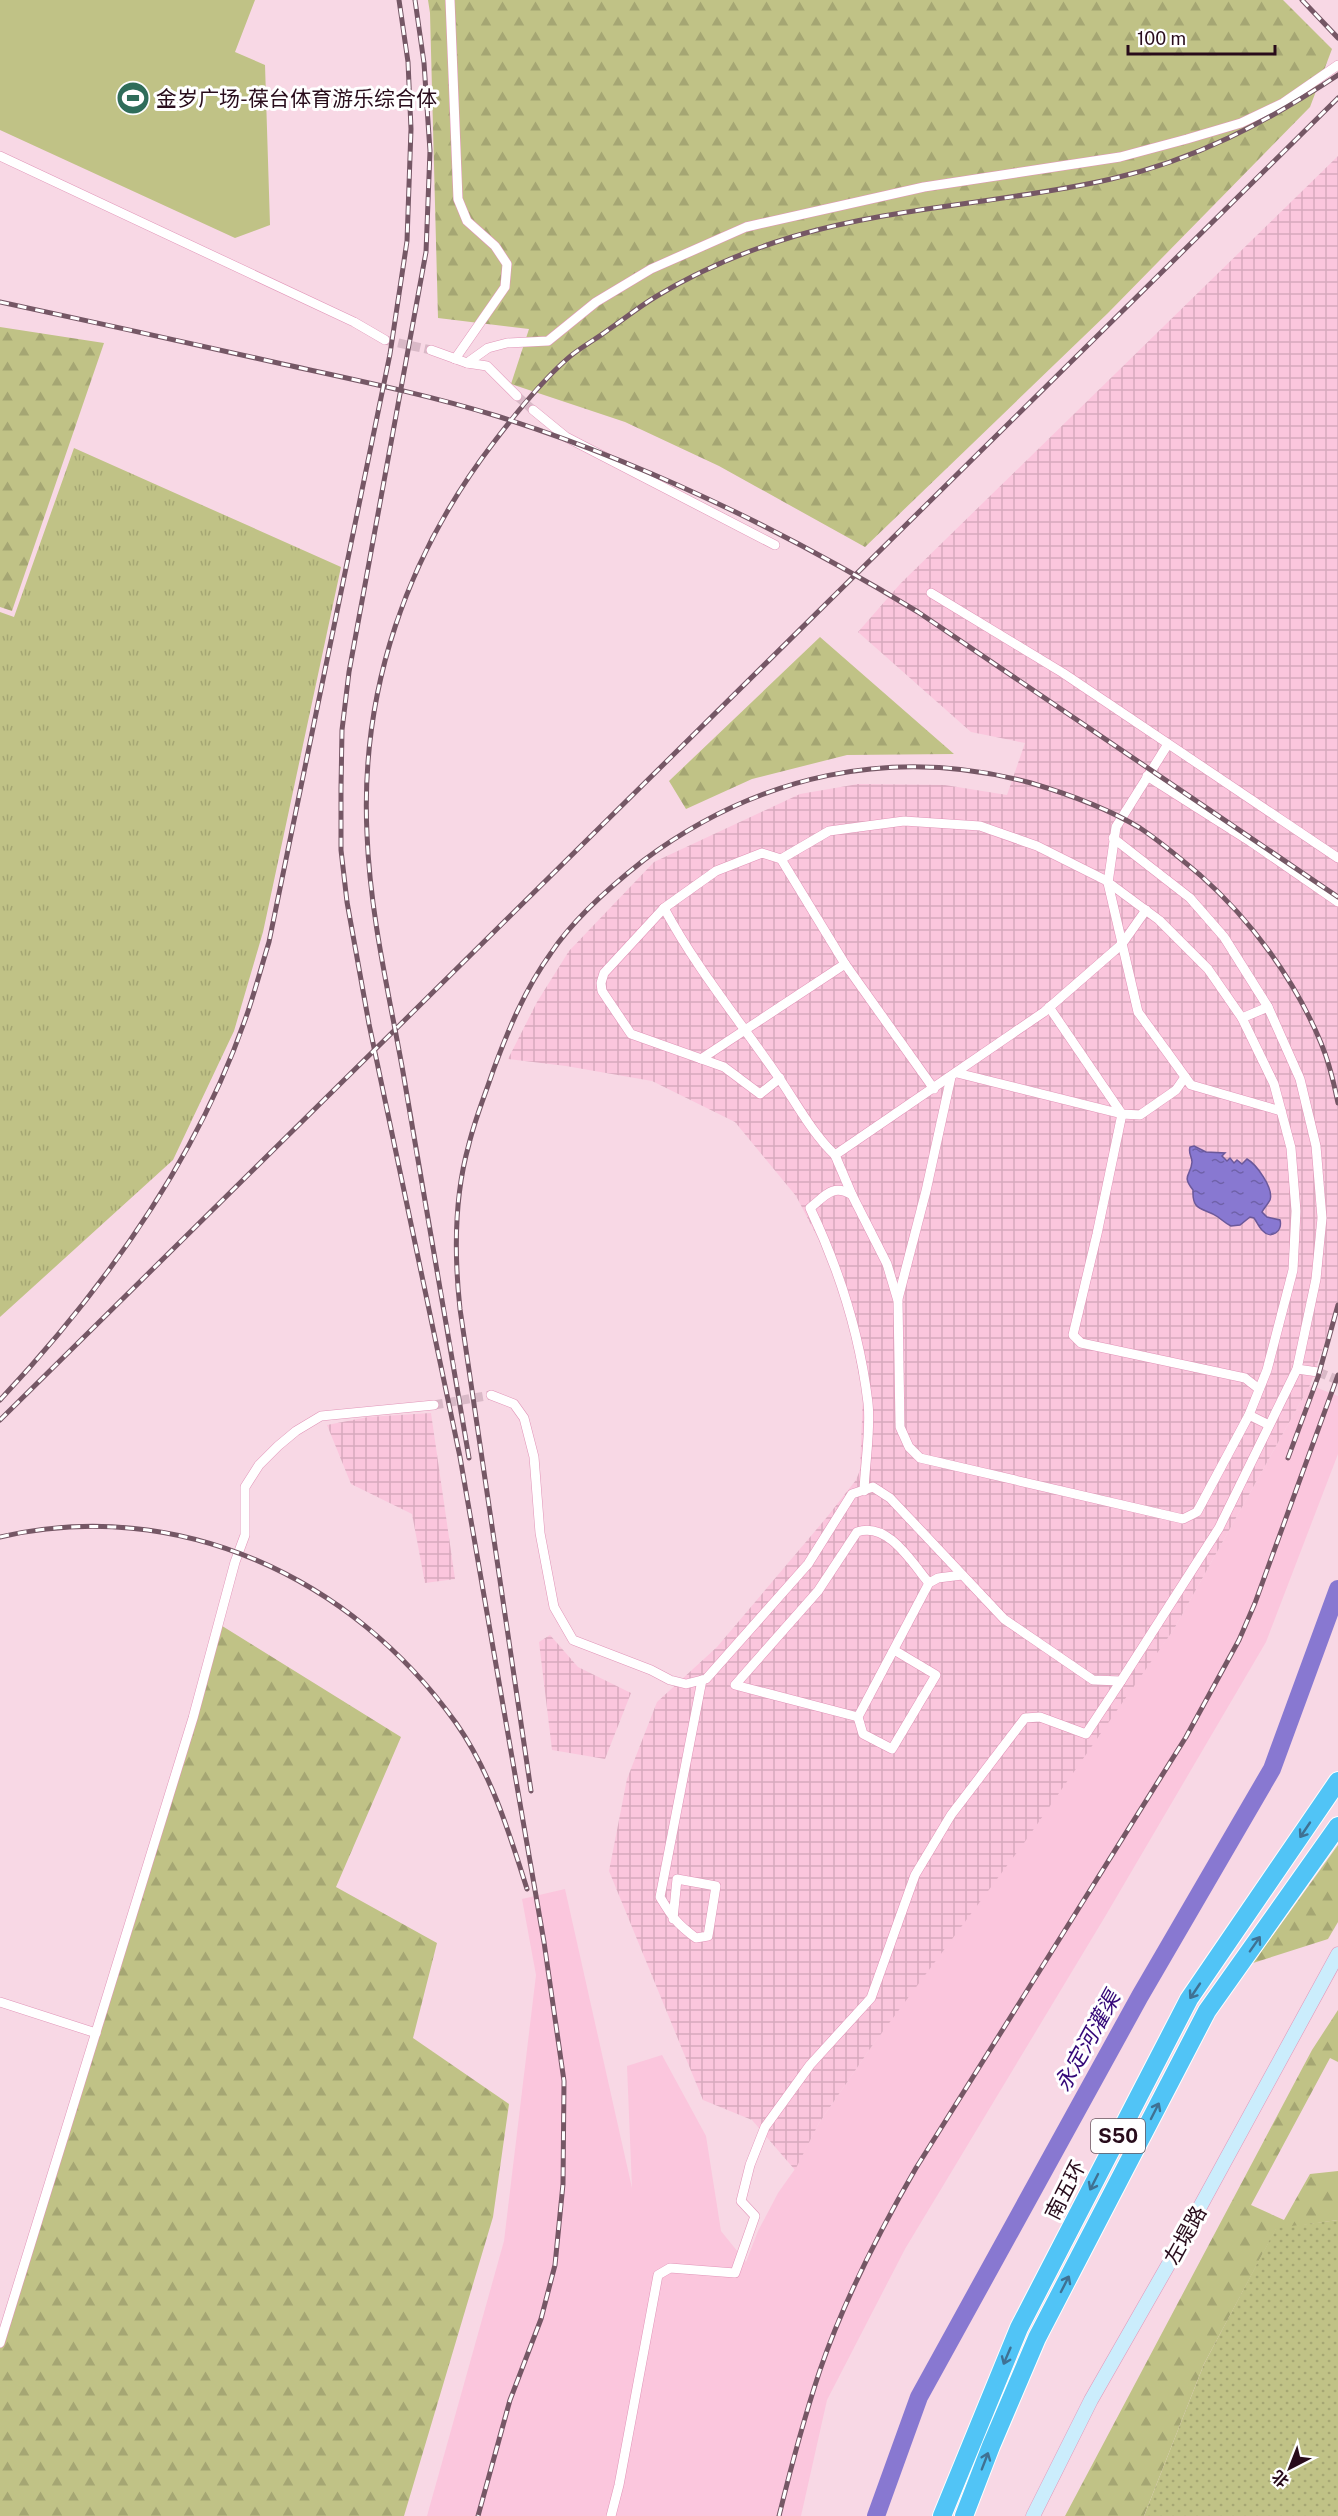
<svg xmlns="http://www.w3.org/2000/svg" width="1338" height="2516" font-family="'Public Sans','Noto Sans SC',sans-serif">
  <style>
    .built { fill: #fbc6dd }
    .industrial { fill: url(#industrial-grid) }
    .grass { fill: url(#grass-tufts) }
    .forest { fill: url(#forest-firs) }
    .garden { fill: url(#garden-dots) }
    .pitch { fill: #c0c286 }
    .water { fill: url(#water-ripples); stroke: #6b589a; stroke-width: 1.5 }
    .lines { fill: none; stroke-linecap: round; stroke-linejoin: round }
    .river { stroke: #8878d1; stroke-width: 18 }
    .street-tunnel { stroke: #d9b9c7; stroke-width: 9; stroke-dasharray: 9 4.5; stroke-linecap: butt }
    .street-casing { stroke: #e195b8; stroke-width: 10 }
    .secondary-casing { stroke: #e195b8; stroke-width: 15 }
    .highway-casing { stroke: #fff; stroke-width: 20 }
    .street { stroke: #fff; stroke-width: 9 }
    .secondary { stroke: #cbedfc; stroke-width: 14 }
    .highway { stroke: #51c4f6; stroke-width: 18 }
    .rail-casing { stroke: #755765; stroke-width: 5 }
    .rail { stroke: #fff; stroke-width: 3; stroke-dasharray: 9; stroke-linecap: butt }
    .oneway { stroke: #3f7193 }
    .labels { text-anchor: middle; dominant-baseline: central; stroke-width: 6; stroke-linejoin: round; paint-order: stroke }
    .shield { fill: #fff; stroke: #68555f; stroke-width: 1.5 }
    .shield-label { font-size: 20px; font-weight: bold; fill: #280c1b }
    .poi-label { font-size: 21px; fill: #280c1b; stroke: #fff; text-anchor: start }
    .street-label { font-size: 21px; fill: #280c1b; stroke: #fff }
    .water-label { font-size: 22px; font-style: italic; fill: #340878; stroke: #fff }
  </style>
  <defs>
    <pattern id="industrial-grid" width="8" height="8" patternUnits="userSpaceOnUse" patternTransform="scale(1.5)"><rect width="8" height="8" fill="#fbc6dd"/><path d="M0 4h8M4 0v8" fill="none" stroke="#d7a9bd"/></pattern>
    <pattern id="grass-tufts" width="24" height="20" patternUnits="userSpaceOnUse" patternTransform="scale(1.5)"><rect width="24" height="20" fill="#c0c286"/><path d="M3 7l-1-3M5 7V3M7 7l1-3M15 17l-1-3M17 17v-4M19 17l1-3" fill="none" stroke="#a5a673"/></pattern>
    <pattern id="forest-firs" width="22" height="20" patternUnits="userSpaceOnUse" patternTransform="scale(1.5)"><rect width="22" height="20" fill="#c0c286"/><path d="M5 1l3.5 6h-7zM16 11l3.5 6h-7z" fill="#a5a673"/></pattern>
    <pattern id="garden-dots" width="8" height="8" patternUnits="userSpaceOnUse" patternTransform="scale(1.5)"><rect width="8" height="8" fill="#c0c286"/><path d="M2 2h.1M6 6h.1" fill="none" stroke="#a5a673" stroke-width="1.8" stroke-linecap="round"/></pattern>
    <pattern id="water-ripples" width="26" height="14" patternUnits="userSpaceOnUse" patternTransform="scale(1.5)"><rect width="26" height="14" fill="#8878d1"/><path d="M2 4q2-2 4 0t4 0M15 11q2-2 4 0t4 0" fill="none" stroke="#6f61a9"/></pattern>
  </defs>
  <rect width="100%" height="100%" fill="#f8d8e5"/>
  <polygon class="built" points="1310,1385 1338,1396 1338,1454 1266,1642 1106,1915 905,2249 827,2400 801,2516 427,2516 504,2241 536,1975 522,1899 565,1889 632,2188 627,2066 662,2055 706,2136 721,2231 746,2262 758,2231 778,2193 795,2169 819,2123 872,2046 1174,1629"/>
  <g class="industrial">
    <polygon points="1338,156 1338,1305 1310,1385 1174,1629 1024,1843 872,2046 819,2123 795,2170 752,2120 703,2100 609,1871 627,1779 657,1702 717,1647 827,1517 856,1480 860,1470 863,1394 850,1330 829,1259 796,1196 735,1122 652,1081 566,1066 508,1059 537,1002 569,951 654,862 800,794 858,784 945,785 1007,795 1025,743 971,732 858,632 901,583"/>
    <polygon points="431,1413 455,1579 425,1583 412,1514 351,1484 327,1425 368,1417"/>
    <polygon points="550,1635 578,1667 631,1693 605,1759 552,1750 539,1642"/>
  </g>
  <polygon class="grass" points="74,448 341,567 263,932 234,1031 173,1160 0,1317 0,612 14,617"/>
  <g class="forest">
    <polygon points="428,0 1283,0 1332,49 1310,107 1108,313 865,547 719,466 625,422 511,384 529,329 438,318 430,13"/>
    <polygon points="0,327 104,343 12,611 0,607"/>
    <polygon points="820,637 954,754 847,755 752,779 686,809 669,781"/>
    <polygon points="219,1624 401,1737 336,1887 437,1943 413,2038 509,2104 493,2217 404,2516 0,2516 0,2335"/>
    <polygon points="1338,1845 1338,1922 1328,1939 1253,1963"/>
    <polygon points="1338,2010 1338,2062 1330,2058 1251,2205 1284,2220 1310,2174 1338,2171 1338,2220 1276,2229 1204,2364 1144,2516 1065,2516 1312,2050"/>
  </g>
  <polygon class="garden" points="1338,2220 1338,2516 1144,2516 1204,2364 1276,2228"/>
  <polygon class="pitch" points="0,0 255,0 235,52 265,65 270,225 235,238 0,130"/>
  <path class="water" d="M1194,1146L1206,1152L1225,1153L1222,1156L1227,1161L1230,1158L1234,1163L1237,1160L1242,1164L1247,1159C1256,1164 1274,1188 1270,1200C1268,1204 1264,1208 1262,1212L1267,1217L1280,1220C1283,1231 1271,1240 1263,1231C1259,1228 1257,1222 1254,1218L1250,1217L1240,1225L1231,1226C1225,1223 1222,1220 1218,1217C1204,1207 1192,1213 1193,1190C1181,1175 1191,1176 1192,1162C1192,1156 1188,1154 1190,1147Z"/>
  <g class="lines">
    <polyline class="river" points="876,2516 919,2397 1140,1996 1272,1769 1338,1589"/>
    <g class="street-tunnel">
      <polyline points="385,340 431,350"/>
      <polyline points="517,396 533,410"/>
      <polyline points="1318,1372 1338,1380"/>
      <polyline points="434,1405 491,1395"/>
    </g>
    <g class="street-casing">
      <g id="street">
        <polyline points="450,0 458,199 467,221 495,246 507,264 505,287 455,359"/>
        <polyline points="0,156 354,322 385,340"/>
        <polyline points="431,350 467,363 487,366 517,396"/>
        <polyline points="467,363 488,348 507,343 548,341 596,302 651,269 746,227 924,187 1120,157 1187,139 1241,123 1283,103 1338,65"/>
        <polyline points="533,410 566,437 775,545"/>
        <polyline points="931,593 1063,673 1338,858"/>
        <polyline points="1168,744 1116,827 1108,883 1138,1012 1191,1085 1281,1111"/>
        <polyline points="1147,776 1251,842 1338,902"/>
        <polyline points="781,859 845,964 934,1089"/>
        <polyline points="664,908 604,973 601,983 602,991 631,1034 724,1067 760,1094 780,1078"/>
        <polyline points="1049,1007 1122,1114 1140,1115 1176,1090 1185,1077"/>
        <polyline points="1242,1018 1268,1007"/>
        <polyline points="701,1059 845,964"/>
        <polyline points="957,1073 1122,1114 1097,1234 1073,1335 1081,1343 1245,1378 1259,1389"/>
        <path d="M835,1155C812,1133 797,1104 779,1078C740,1021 696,968 664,908L716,871L762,853L781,859L829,831L904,821L980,826L1037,846L1105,880L1159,920L1208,969L1242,1018L1274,1084L1291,1148L1296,1211L1293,1270L1267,1370L1249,1415L1197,1512L1183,1519L920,1458L909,1447L900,1427L898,1301L887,1264L852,1195C833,1183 825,1196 810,1208C839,1269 860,1336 868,1403C871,1429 865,1463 864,1491"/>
        <polyline points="852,1195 835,1155 1044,1012 1122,944 1146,910"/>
        <polyline points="898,1299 926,1191 951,1077"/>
        <polyline points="1297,1369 1318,1372"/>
        <polyline points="491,1395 514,1404 524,1418 534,1457 540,1533 554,1607 573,1640 651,1670 670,1680 686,1684 706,1679 808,1564 852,1494 873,1487 890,1498 1004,1619 1093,1680 1121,1681 1219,1528 1297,1369 1316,1279 1322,1218 1316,1146 1300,1079 1268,1007 1224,937 1190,898 1113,838"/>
        <polyline points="1249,1415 1269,1425"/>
        <polyline points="894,1650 936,1675 892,1749 863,1734 858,1717 929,1583 938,1578 962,1575"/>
        <path d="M858,1717L735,1685L818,1591L857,1532C888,1521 912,1563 929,1583"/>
        <path d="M673,1919L677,1879L716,1886L708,1936L696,1938C677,1924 672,1917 660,1897L702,1680"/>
        <polyline points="0,2002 96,2033"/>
        <polyline points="0,2343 193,1718 235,1562 245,1535 245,1487 259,1465 278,1446 296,1431 321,1416 434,1405"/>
        <polyline points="611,2516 619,2485 658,2275 670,2268 735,2273 755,2216 741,2201 750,2165 765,2127 810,2065 871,1998 915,1875 951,1815 1025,1718 1040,1717 1086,1734 1121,1681"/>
      </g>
    </g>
    <g class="secondary-casing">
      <polyline id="secondary" points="1033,2516 1091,2400 1171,2260 1338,1954"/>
    </g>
    <g class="highway-casing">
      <g id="highway">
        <polyline points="942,2516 1019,2328 1189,1999 1338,1781"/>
        <polyline points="964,2516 991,2446 1037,2338 1207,2011 1338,1826"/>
      </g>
    </g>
    <use href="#street" class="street"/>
    <use href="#secondary" class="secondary"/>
    <use href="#highway" class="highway"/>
    <g class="rail-casing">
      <g id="rail">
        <polyline points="415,0 424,63 430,151 426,252 349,672 342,730 341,789 341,850 347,902 369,1024 460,1457 544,1942 564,2081 563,2184 555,2265 541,2319 510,2400 478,2516"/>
        <polyline points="1302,0 1338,38"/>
        <path d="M0,302C93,322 185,342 278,363C351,379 425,394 497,416C645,463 785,531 918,612L1338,897"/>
        <path d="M0,1400C102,1291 195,1163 245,1020C254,995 261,968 269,942L390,354L407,241L411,129L408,62L399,0"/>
        <polyline points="0,1420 1338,98"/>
        <path d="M469,1458C448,1329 424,1201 403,1072C389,994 370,914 367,834C360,690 407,555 494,442C516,413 540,383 567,359C579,348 595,340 608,330C624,319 640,306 657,296C700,270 748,250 795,236C898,206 1007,203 1111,179C1195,160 1267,122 1338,75"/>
        <polyline points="1288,1458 1318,1377 1338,1305"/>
        <path d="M0,1537C178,1496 352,1577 456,1723C491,1773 509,1832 527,1889"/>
        <path d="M531,1791L460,1309C454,1254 454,1197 469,1144C475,1119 485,1095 493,1071C508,1030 525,989 551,953C574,918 611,886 644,860C758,775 893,745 1031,783C1068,794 1107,808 1140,828C1161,842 1181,859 1200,875C1251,920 1295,980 1321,1043C1329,1062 1334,1083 1338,1103"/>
        <path d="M779,2516C791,2467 804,2418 820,2370C844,2300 879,2232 916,2168L1186,1737L1239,1640L1255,1603L1338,1375"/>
      </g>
    </g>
    <use href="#rail" class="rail"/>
  </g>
  <defs><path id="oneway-shaft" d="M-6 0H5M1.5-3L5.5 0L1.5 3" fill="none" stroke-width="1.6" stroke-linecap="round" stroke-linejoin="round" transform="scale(1.5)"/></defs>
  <g class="oneway">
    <use href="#oneway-shaft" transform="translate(1305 1830) rotate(124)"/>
    <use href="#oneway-shaft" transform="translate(1255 1944) rotate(-55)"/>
    <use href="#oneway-shaft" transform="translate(1195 1991) rotate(124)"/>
    <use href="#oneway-shaft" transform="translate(1155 2111) rotate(-63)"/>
    <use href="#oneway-shaft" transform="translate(1094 2182) rotate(117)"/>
    <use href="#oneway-shaft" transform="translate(1065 2284) rotate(-63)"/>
    <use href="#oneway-shaft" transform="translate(1007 2356) rotate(113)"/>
    <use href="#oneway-shaft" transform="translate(985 2461) rotate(-69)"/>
  </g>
  <defs>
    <g id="stadium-disc" transform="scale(1.725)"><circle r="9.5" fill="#2f6d5a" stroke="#fff"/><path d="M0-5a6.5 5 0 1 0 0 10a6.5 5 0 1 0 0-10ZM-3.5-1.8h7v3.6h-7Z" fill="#fff"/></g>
  </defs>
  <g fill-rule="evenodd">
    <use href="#stadium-disc" x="133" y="98"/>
  </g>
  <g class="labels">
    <rect class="shield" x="1091" y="2119" width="54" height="34" rx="4.5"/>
    <g class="shield-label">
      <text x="1118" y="2136">S50</text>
    </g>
    <g class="poi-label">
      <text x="156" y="98">金岁广场-葆台体育游乐综合体</text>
    </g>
    <g class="street-label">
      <text transform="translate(1065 2190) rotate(-63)">南五环</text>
      <text transform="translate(1185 2235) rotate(-61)">左堤路</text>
    </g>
    <g class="water-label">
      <text transform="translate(1087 2041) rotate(-61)">永定河灌渠</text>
    </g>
  </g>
  <g transform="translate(1290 2468) rotate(222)" stroke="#ffffff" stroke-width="4.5" paint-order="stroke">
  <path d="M0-4.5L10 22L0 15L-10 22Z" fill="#280c1b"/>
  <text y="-9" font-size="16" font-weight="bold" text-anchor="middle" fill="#280c1b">北</text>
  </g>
  <path d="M1128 45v9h147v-9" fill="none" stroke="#280c1b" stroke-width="3"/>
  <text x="1137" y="45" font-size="18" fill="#280c1b" stroke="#ffffff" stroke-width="4.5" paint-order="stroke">100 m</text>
</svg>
